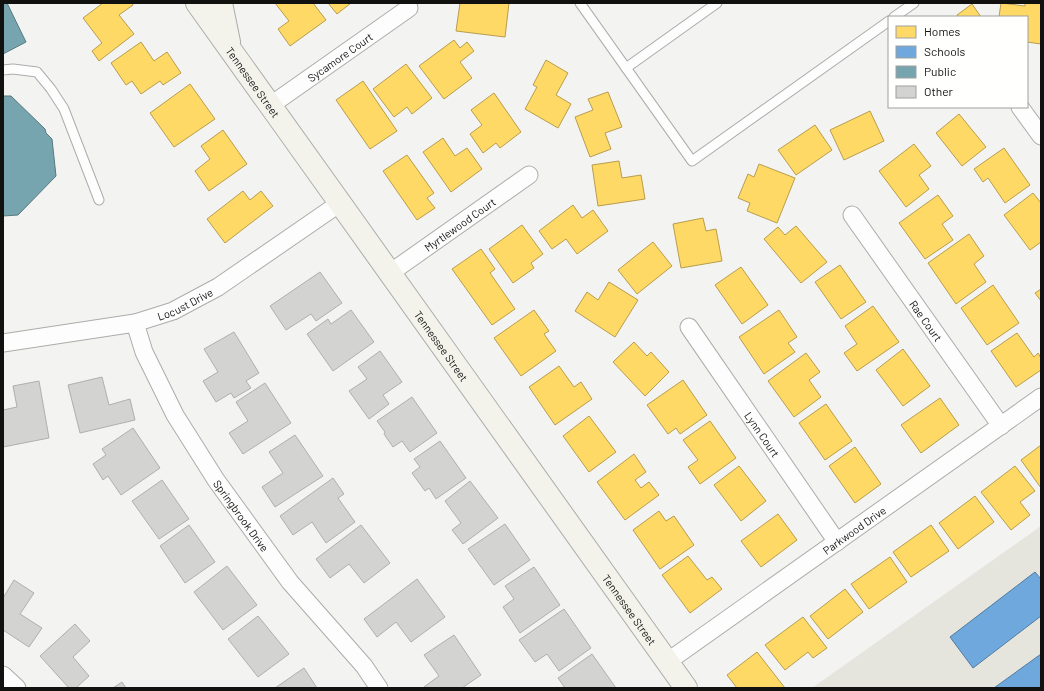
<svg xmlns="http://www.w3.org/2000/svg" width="1044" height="691" font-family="Barlow,sans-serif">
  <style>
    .built { fill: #e5e4dd }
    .homes { fill: #ffd966; stroke: #b89d4c }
    .schools { fill: #6fa8dc; stroke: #537b9f }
    .public { fill: #76a5af; stroke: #58797f }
    .building { fill: #d3d3d2; stroke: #afafae }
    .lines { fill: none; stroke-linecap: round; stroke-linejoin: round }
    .lane-casing { stroke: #acacaa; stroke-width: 11 }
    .street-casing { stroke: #acacaa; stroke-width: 19 }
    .secondary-casing { stroke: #acacaa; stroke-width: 24 }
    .lane { stroke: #fdfdfd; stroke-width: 9 }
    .street { stroke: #fdfdfd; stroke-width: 17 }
    .secondary { stroke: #f3f3ec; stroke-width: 22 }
    .labels { text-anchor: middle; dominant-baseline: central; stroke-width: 4; stroke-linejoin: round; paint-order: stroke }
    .street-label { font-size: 11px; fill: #111110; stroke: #fffffe }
  </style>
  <rect width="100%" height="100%" fill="#f3f3f2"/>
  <polygon class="built" points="1041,526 1041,688 812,688"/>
  <g class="homes">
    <polygon points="103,3 132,3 133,5 119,15 134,34 99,61 92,51 102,43 83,18"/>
    <polygon points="275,3 313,3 326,20 290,46 278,29 289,21"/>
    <polygon points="328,3 351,3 337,14"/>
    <polygon points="460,3 509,3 505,37 456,31"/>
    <polygon points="1001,3 1025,6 1025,3 1041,3 1041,44 1027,42 1027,17 999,17"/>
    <polygon points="972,4 981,17 958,17 957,15"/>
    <polygon points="454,40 460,48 467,42 474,51 460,62 472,78 444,99 419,66"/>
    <polygon points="141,42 154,61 167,52 181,73 163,85 160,81 141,94 132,81 126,85 111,63"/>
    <polygon points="546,60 568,73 556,95 571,104 558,128 525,109 537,87 533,85"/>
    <polygon points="406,64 432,98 412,114 407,107 394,117 373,89"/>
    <polygon points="363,81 397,131 370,149 336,100"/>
    <polygon points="190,84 215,119 174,147 150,113"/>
    <polygon points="608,92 622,127 605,133 611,149 590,157 575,117 593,110 588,99"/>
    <polygon points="494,93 521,132 500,148 496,143 483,153 470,134 482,125 471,110"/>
    <polygon points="870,111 884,141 844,160 830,130"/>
    <polygon points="959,114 986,147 962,166 936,133"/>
    <polygon points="815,125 832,150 796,175 778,150"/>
    <polygon points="223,130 247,164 209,191 195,171 210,159 201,146"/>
    <polygon points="443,138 455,156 467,148 482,169 451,192 423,152"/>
    <polygon points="914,144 931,166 919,175 929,189 906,207 879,171"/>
    <polygon points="1004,148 1030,185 1005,203 988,178 983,182 974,169"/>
    <polygon points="407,155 434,193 427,198 435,208 417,220 383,171"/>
    <polygon points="619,161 622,178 641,175 645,199 598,206 592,165"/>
    <polygon points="759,164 795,178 777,223 747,211 750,203 738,198 748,174 754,177"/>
    <polygon points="243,191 250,200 261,191 273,206 225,243 207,219"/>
    <polygon points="1033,193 1041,203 1041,242 1030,250 1004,215"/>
    <polygon points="938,195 953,216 942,224 953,240 925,259 899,223"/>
    <polygon points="573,205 582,218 593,210 608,231 577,254 566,239 552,249 539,231"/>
    <polygon points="703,218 706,231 716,229 722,261 681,268 673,224"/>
    <polygon points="522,225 543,254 531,263 534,268 513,283 489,249"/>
    <polygon points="796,226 827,262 801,283 764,239 778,227 785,235"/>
    <polygon points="969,234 984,256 974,264 986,282 956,304 928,263"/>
    <polygon points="653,242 672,266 637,294 618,270"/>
    <polygon points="481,249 495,269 490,273 515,309 492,325 452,269"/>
    <polygon points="840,265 866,302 841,319 815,282"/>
    <polygon points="741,267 768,305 742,324 715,285"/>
    <polygon points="609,282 638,300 615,337 575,311 587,292 598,300"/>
    <polygon points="993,285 1019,323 987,345 961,308"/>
    <polygon points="1041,289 1041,301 1035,293"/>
    <polygon points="873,306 899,342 857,371 844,353 857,344 845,326"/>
    <polygon points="534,310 549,331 544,334 556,351 521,376 494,338"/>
    <polygon points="779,310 797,337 788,343 795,352 764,374 739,337"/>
    <polygon points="1017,333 1034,357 1038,353 1041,358 1041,370 1016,387 991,351"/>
    <polygon points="634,342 647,356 651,352 669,372 645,396 613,362"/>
    <polygon points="903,349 930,386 903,406 876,370"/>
    <polygon points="806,353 820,372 809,380 821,397 794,417 768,381"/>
    <polygon points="559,366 574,387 581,382 592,399 555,425 529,387"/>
    <polygon points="683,380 707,415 680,434 676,428 668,434 647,405"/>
    <polygon points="940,398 959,425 921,453 901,425"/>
    <polygon points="826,404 852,441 825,460 799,423"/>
    <polygon points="589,416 616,452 589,472 563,436"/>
    <polygon points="710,421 736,458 700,484 688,467 698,460 683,440"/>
    <polygon points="1041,445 1041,488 1021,460"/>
    <polygon points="855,447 881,484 855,503 829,466"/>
    <polygon points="634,454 646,472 635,480 641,488 649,482 659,495 625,520 597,482"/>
    <polygon points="739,466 766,501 741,521 714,485"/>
    <polygon points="1015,466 1035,491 1020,502 1030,515 1011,530 981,492"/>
    <polygon points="975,496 994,522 958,549 939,523"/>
    <polygon points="659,511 666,521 674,516 694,545 660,569 633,530"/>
    <polygon points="778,514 797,540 761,567 741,541"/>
    <polygon points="931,525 949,551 911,577 893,552"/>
    <polygon points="688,556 707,580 712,577 722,589 690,613 662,575"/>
    <polygon points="890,557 907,582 869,609 851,584"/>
    <polygon points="845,589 863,612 828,639 810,616"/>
    <polygon points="803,617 827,648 813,658 808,652 785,670 765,645"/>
    <polygon points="757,652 785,688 737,688 727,675"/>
  </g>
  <g class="schools">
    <polygon points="1035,572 1041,579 1041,616 973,668 950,637"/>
    <polygon points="1041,654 1041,688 994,688"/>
  </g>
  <g class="public">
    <polygon points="3,3 7,3 26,42 3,54"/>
    <polygon points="3,96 11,96 45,129 46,133 52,139 56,176 18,215 3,216"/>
  </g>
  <g class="building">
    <polygon points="320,272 342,303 316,321 311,314 286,330 270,306"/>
    <polygon points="351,310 374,342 333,371 307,334 328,319 331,324"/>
    <polygon points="234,332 259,373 246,381 251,388 234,398 231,393 216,402 203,381 218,372 204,349"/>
    <polygon points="380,351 402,382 383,395 389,404 369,419 349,391 367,379 358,367"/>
    <polygon points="102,377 109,405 130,399 135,420 80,433 68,385"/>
    <polygon points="39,381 49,438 3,447 3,410 17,407 13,386"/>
    <polygon points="265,383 291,423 243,454 229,433 248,421 236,402"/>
    <polygon points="412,397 437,433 410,452 402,441 393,447 384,434 385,432 377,421"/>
    <polygon points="133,428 160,468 121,495 108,476 103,480 93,464 106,455 102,449"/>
    <polygon points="295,435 323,476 275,507 262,487 283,473 269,452"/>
    <polygon points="440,441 466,478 436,499 429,488 425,491 412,473 420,467 414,459"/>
    <polygon points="333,478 344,494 338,498 355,522 326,543 312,522 293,535 280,516"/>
    <polygon points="162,480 189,519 159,539 132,501"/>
    <polygon points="470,481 498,518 463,544 452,530 461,523 445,501"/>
    <polygon points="505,524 530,560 494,585 468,549"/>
    <polygon points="189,525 215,562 185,583 160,546"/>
    <polygon points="361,525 390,563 364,583 349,564 330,578 316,559"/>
    <polygon points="227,566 257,605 223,630 194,592"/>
    <polygon points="534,567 560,605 520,633 503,607 514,599 505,586"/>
    <polygon points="417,579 445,617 411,642 396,622 377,637 364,619"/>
    <polygon points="14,580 34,593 20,614 42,628 29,647 3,630 3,598"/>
    <polygon points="564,609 591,648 559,671 547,654 535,662 519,640"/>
    <polygon points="258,616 289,654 258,677 228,639"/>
    <polygon points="75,624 90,641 73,657 89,676 76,688 69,688 40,656"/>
    <polygon points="454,635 481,675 462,688 425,688 424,687 439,676 424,655"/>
    <polygon points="592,654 616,688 565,688 558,678"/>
    <polygon points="304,668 317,688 275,688"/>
    <polygon points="122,682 126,688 113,688"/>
  </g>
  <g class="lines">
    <g class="lane-casing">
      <g id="lane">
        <polyline points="580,3 692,161 889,21"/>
        <polyline points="894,17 914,3"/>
        <polyline points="626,68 717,3"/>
        <polyline points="3,70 13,69 37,72 51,89 64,109 99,200"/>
      </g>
    </g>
    <g class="street-casing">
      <g id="street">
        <path id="s1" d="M271,105L409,8"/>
        <polyline points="1020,107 1041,136"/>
        <path id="s2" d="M852,215L1001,426"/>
        <path id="s3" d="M390,273L529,175"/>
        <path id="s4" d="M135,323L144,352L175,415L216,480L290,582L364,666L379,688"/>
        <path id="s5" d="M689,327L837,542"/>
        <path id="s6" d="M3,343L135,323L173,311L218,287L340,203"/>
        <path id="s7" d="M667,662L1041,397"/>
        <polyline points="3,675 17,688"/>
      </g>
    </g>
    <g class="secondary-casing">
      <g id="secondary">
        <path id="s8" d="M197,3L340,203L686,688"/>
        <polyline points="221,3 229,42"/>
      </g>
    </g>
    <use href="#lane" class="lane"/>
    <use href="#street" class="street"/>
    <use href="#secondary" class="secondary"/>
  </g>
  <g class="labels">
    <g class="street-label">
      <text stroke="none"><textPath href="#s1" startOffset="84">Sycamore Court</textPath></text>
      <text stroke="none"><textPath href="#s8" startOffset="97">Tennessee Street</textPath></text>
      <text stroke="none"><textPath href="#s3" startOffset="85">Myrtlewood Court</textPath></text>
      <text stroke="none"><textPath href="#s6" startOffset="187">Locust Drive</textPath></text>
      <text stroke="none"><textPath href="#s2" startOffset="129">Rae Court</textPath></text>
      <text stroke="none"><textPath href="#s8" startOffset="421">Tennessee Street</textPath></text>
      <text stroke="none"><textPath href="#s5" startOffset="130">Lynn Court</textPath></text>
      <text stroke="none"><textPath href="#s4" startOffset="221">Springbrook Drive</textPath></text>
      <text stroke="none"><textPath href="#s7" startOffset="229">Parkwood Drive</textPath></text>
      <text stroke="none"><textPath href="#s8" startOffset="745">Tennessee Street</textPath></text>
    </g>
  </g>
  <rect width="1044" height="691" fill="none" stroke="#111110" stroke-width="8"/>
  <rect x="888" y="16" width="140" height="92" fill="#fffffe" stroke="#a0a09f"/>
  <rect x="896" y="26" width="20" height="12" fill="#ffd966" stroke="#a0a09f"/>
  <text x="924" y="36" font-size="12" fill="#111110">Homes</text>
  <rect x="896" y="46" width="20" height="12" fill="#6fa8dc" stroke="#a0a09f"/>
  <text x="924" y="56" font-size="12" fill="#111110">Schools</text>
  <rect x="896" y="66" width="20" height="12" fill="#76a5af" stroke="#a0a09f"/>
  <text x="924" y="76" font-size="12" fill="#111110">Public</text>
  <rect x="896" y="86" width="20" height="12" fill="#d3d3d2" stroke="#a0a09f"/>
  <text x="924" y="96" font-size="12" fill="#111110">Other</text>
</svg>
